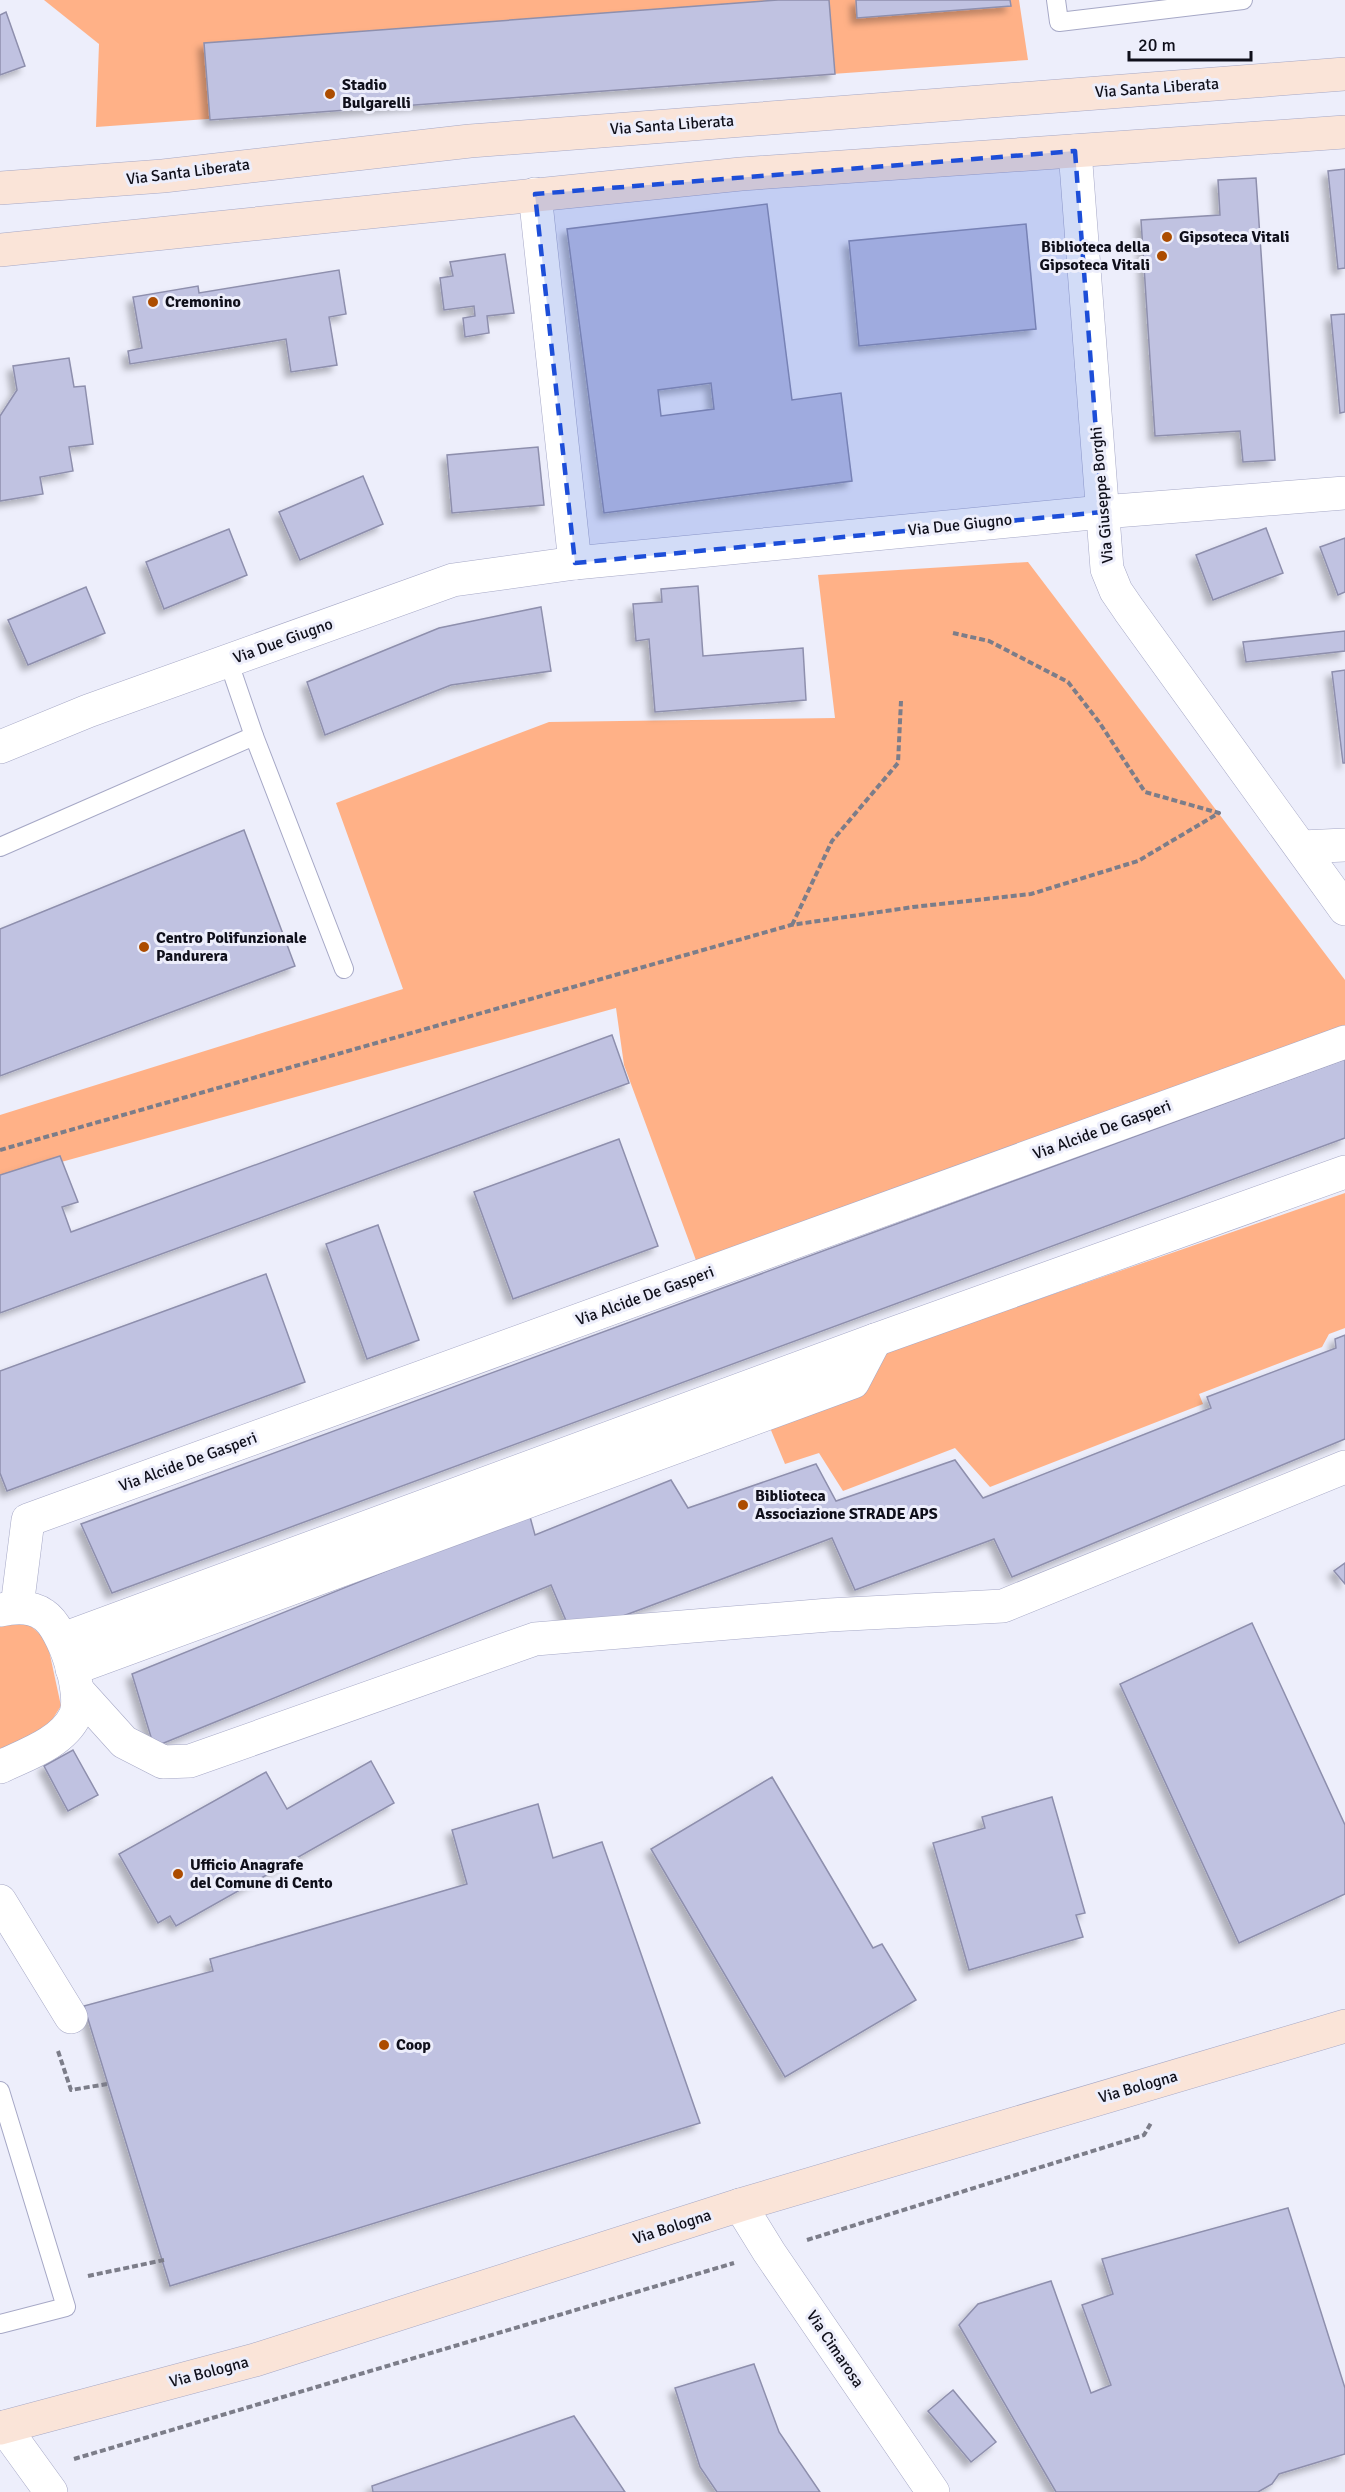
<svg xmlns="http://www.w3.org/2000/svg" width="1345" height="2492" font-family="Signika,sans-serif">
  <style>
    .green { fill: #ffb187 }
    .building { fill: #c0c2e1; stroke: #8e8fad; stroke-width: 1.5; fill-rule: evenodd; filter: url(#shadow) }
    .lines { fill: none; stroke-linecap: round; stroke-linejoin: round }
    .lane-casing { stroke: #a6a8c6; stroke-width: 20 }
    .street-casing { stroke: #a6a8c6; stroke-width: 34 }
    .secondary-casing { stroke: #a6a8c6; stroke-width: 34 }
    .path { stroke: #7c7d89; stroke-width: 4; stroke-dasharray: 6 3; stroke-linecap: butt }
    .lane { stroke: #fff; stroke-width: 18 }
    .street { stroke: #fff; stroke-width: 33 }
    .secondary { stroke: #fae4d8; stroke-width: 33 }
    .marked { fill: #1d4ed8; fill-opacity: 0.2; stroke: #1d4ed8; stroke-width: 4.5; stroke-dasharray: 12 8; stroke-linejoin: round }
    .poi-dot { fill: #ac4c00; stroke: #edeefb; stroke-width: 2 }
    .labels { text-anchor: middle; dominant-baseline: central; stroke-width: 6; stroke-linejoin: round; paint-order: stroke }
    .poi-label { font-size: 16px; font-weight: bold; fill: #0f0f1a; stroke: #edeefb; text-anchor: start }
    .street-label { font-size: 16px; fill: #0f0f1a; stroke: #edeefb }
  </style>
  <defs>
    <filter id="shadow"><feDropShadow dx="-5.5" dy="5.5" stdDeviation="3" flood-color="#0004"/></filter>
  </defs>
  <rect width="100%" height="100%" fill="#edeefb"/>
  <g class="green">
    <polygon points="44,0 1019,0 1028,60 96,127 99,44"/>
    <polygon points="1028,562 1345,980 1345,1031 697,1263 624,1065 616,1008 0,1179 0,1115 403,989 336,803 549,722 835,718 818,575"/>
    <polygon points="1345,1193 1345,1328 1329,1334 1322,1347 1199,1394 1203,1404 990,1487 955,1448 843,1491 819,1453 785,1464 768,1423 883,1353"/>
    <polygon points="0,1621 30,1625 47,1641 61,1706 46,1729 0,1752"/>
  </g>
  <g class="building">
    <polygon points="778,0 829,0 835,74 210,120 204,43"/>
    <polygon points="856,0 1010,0 1011,6 857,18"/>
    <polygon points="6,12 25,66 0,75 0,15"/>
    <polygon points="1345,169 1345,268 1338,269 1328,171"/>
    <polygon points="1256,178 1275,460 1243,462 1240,431 1155,436 1141,220 1220,215 1218,180"/>
    <path d="M767,204L792,400L841,393L852,481L604,513L567,229ZM711,383L714,409L661,416L658,390Z"/>
    <polygon points="1026,224 1036,329 859,346 849,241"/>
    <polygon points="505,254 514,313 487,316 489,333 465,337 463,318 475,316 474,306 444,310 440,278 453,276 450,262"/>
    <polygon points="339,270 346,314 329,317 337,365 291,372 286,339 130,364 128,351 142,348 133,297 198,286 199,293"/>
    <polygon points="1345,314 1345,412 1340,413 1331,315"/>
    <polygon points="69,358 74,387 85,386 93,444 69,447 73,471 40,477 43,494 0,501 0,416 17,390 13,366"/>
    <polygon points="538,447 544,505 452,513 447,455"/>
    <polygon points="363,476 383,524 300,560 279,512"/>
    <polygon points="1266,528 1283,573 1213,600 1196,555"/>
    <polygon points="229,529 247,575 164,609 146,562"/>
    <polygon points="1345,538 1345,592 1338,595 1320,547"/>
    <polygon points="698,586 703,656 803,648 806,700 655,712 649,639 636,641 633,604 662,602 661,589"/>
    <polygon points="86,587 105,633 28,665 8,620"/>
    <polygon points="541,607 551,671 451,685 325,735 307,682 439,628"/>
    <polygon points="1345,631 1345,651 1246,662 1243,642"/>
    <polygon points="1345,670 1345,763 1343,763 1332,672"/>
    <polygon points="244,830 295,966 0,1076 0,929"/>
    <polygon points="612,1035 629,1083 0,1313 0,1175 60,1156 78,1202 62,1207 71,1232"/>
    <polygon points="1345,1059 1345,1138 112,1593 81,1524"/>
    <polygon points="619,1139 658,1246 513,1299 474,1192"/>
    <polygon points="378,1225 419,1340 367,1359 326,1244"/>
    <polygon points="266,1274 305,1382 7,1491 0,1473 0,1371"/>
    <polygon points="1345,1335 1345,1439 1012,1577 994,1539 855,1590 832,1538 572,1635 551,1585 154,1747 132,1674 529,1513 535,1535 671,1480 688,1508 816,1464 836,1501 955,1460 983,1498 1211,1408 1207,1397 1336,1348 1335,1339"/>
    <polygon points="1345,1563 1345,1584 1334,1571"/>
    <polygon points="1252,1623 1345,1825 1345,1894 1239,1943 1120,1684"/>
    <polygon points="73,1750 98,1795 68,1811 44,1766"/>
    <polygon points="371,1761 394,1803 176,1926 170,1916 158,1923 119,1854 266,1772 287,1809"/>
    <polygon points="772,1777 873,1948 882,1944 916,2000 785,2077 651,1849"/>
    <polygon points="1052,1797 1085,1913 1076,1915 1083,1937 969,1970 933,1843 985,1828 982,1817"/>
    <polygon points="538,1804 553,1858 602,1842 700,2123 170,2286 84,2006 213,1971 210,1959 467,1884 452,1830"/>
    <polygon points="1288,2208 1345,2388 1345,2454 1279,2474 1272,2484 1258,2492 1056,2492 959,2325 978,2304 1051,2281 1091,2393 1111,2385 1082,2305 1113,2294 1102,2259"/>
    <polygon points="754,2364 779,2432 820,2492 717,2492 700,2467 675,2388"/>
    <polygon points="953,2390 996,2442 971,2462 928,2411"/>
    <polygon points="574,2416 625,2492 373,2492 372,2486"/>
  </g>
  <g class="lines">
    <g class="lane-casing">
      <g id="lane">
        <polyline points="1056,0 1059,22 1243,0"/>
        <polyline points="228,660 254,736 344,969"/>
        <polyline points="0,847 254,736"/>
        <polyline points="0,2091 66,2307 0,2324"/>
      </g>
    </g>
    <g class="street-casing">
      <g id="street">
        <polyline points="1075,151 1107,569 1116,591 1129,610 1345,909"/>
        <polyline points="535,194 575,563"/>
        <polyline points="0,747 88,711 453,580 575,563 1102,512 1345,493"/>
        <polyline points="1302,847 1345,845"/>
        <polyline points="875,1340 1345,1172"/>
        <polyline points="17,1607 28,1520 1345,1042"/>
        <path d="M0,1610C14,1607 32,1606 44,1615C64,1628 85,1695 75,1716C62,1743 25,1755 0,1767"/>
        <polyline points="63,1639 875,1340 853,1382 72,1669"/>
        <polyline points="78,1691 124,1742 163,1762 190,1761 535,1639 829,1615 1003,1606 1345,1467"/>
        <polyline points="0,1901 71,2017"/>
        <polyline points="740,2205 769,2252 933,2492"/>
        <polyline points="4,2427 51,2492"/>
      </g>
    </g>
    <g class="secondary-casing">
      <g id="secondary">
        <polyline points="0,188 163,176 470,141 1345,74"/>
        <polyline points="0,250 741,174 1345,132"/>
        <polyline points="0,2428 255,2360 740,2205 1345,2026"/>
      </g>
    </g>
    <g class="path">
      <polyline points="792,925 832,841 898,763 901,701"/>
      <polyline points="0,1150 791,925 913,907 1031,894 1138,861 1219,813 1145,792 1099,722 1068,682 989,641 953,633"/>
      <polyline points="58,2051 71,2090 107,2084"/>
      <polyline points="807,2240 1144,2135 1151,2123"/>
      <polyline points="88,2276 164,2260"/>
      <polyline points="74,2459 734,2263"/>
    </g>
    <use href="#lane" class="lane"/>
    <use href="#street" class="street"/>
    <use href="#secondary" class="secondary"/>
  </g>
  <path class="marked" d="M1075,151L1102,512L575,563L535,194Z"/>
  <g class="poi-dot">
    <circle cx="330" cy="94" r="6"/>
    <circle cx="1167" cy="237" r="6"/>
    <circle cx="1162" cy="256" r="6"/>
    <circle cx="153" cy="302" r="6"/>
    <circle cx="144" cy="947" r="6"/>
    <circle cx="743" cy="1505" r="6"/>
    <circle cx="178" cy="1874" r="6"/>
    <circle cx="384" cy="2045" r="6"/>
  </g>
  <g class="labels">
    <g class="poi-label">
      <text x="342" y="85">Stadio<tspan x="342" dy="18">Bulgarelli</tspan></text>
      <text x="1179" y="237">Gipsoteca Vitali</text>
      <text x="1150" y="247" text-anchor="end">Biblioteca della<tspan x="1150" dy="18">Gipsoteca Vitali</tspan></text>
      <text x="165" y="302">Cremonino</text>
      <text x="156" y="938">Centro Polifunzionale<tspan x="156" dy="18">Pandurera</tspan></text>
      <text x="755" y="1496">Biblioteca<tspan x="755" dy="18">Associazione STRADE APS</tspan></text>
      <text x="190" y="1865">Ufficio Anagrafe<tspan x="190" dy="18">del Comune di Cento</tspan></text>
      <text x="396" y="2045">Coop</text>
    </g>
    <g class="street-label">
      <text transform="translate(1157 88) rotate(-4)">Via Santa Liberata</text>
      <text transform="translate(672 125) rotate(-4)">Via Santa Liberata</text>
      <text transform="translate(188 172) rotate(-7)">Via Santa Liberata</text>
      <text transform="translate(1102 495) rotate(-95)">Via Giuseppe Borghi</text>
      <text transform="translate(960 525) rotate(-6)">Via Due Giugno</text>
      <text transform="translate(283 641) rotate(-20)">Via Due Giugno</text>
      <text transform="translate(1102 1130) rotate(-20)">Via Alcide De Gasperi</text>
      <text transform="translate(645 1296) rotate(-20)">Via Alcide De Gasperi</text>
      <text transform="translate(188 1462) rotate(-20)">Via Alcide De Gasperi</text>
      <text transform="translate(1138 2087) rotate(-16)">Via Bologna</text>
      <text transform="translate(672 2227) rotate(-18)">Via Bologna</text>
      <text transform="translate(835 2349) rotate(56)">Via Cimarosa</text>
      <text transform="translate(209 2372) rotate(-15)">Via Bologna</text>
    </g>
  </g>
  <path d="M1129 51v9h122v-9" fill="none" stroke="#0f0f1a" stroke-width="3"/>
  <text x="1138" y="51" font-size="18" fill="#0f0f1a" stroke="#edeefb" stroke-width="4.5" paint-order="stroke">20 m</text>
</svg>
